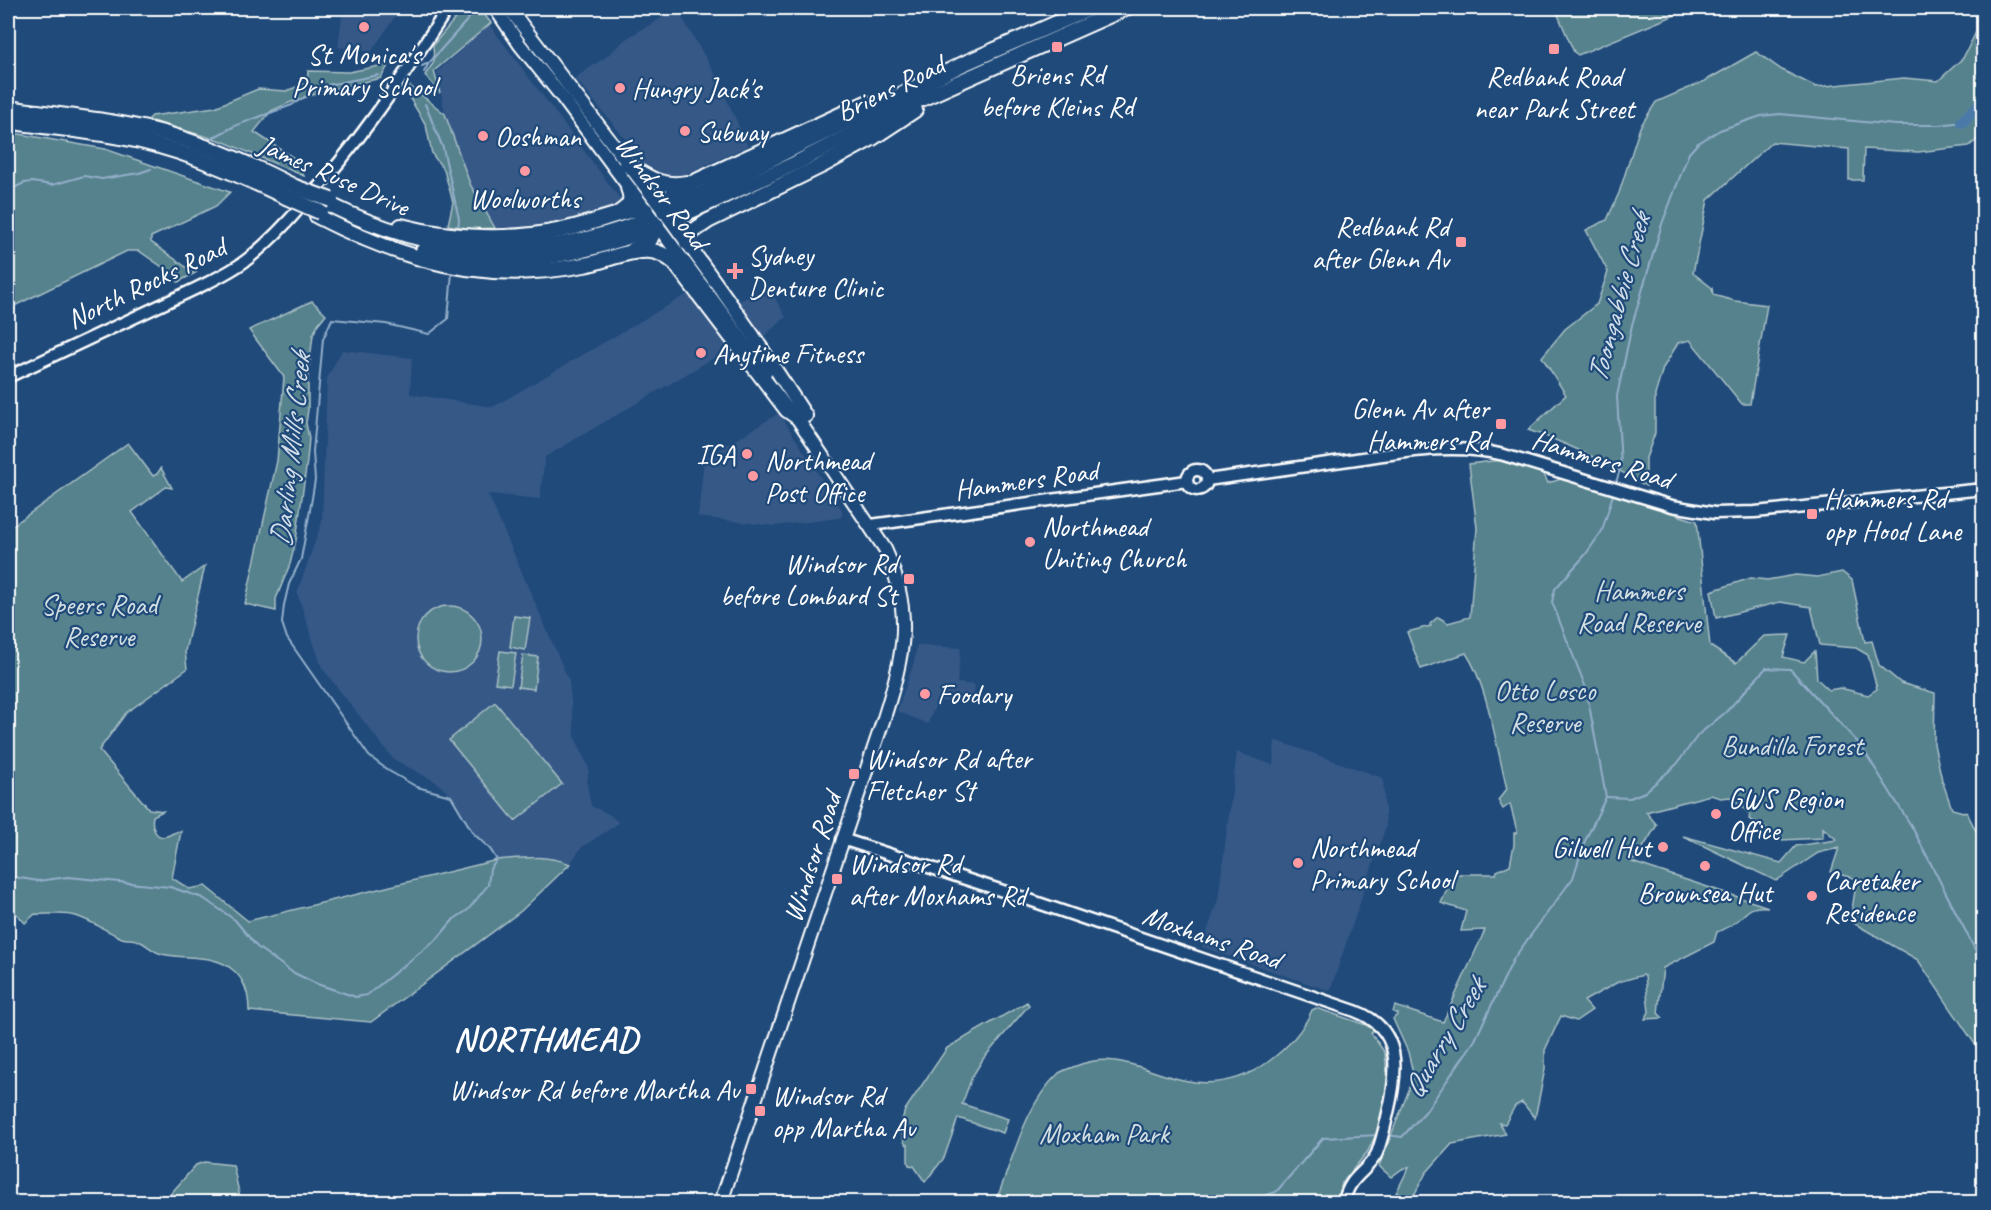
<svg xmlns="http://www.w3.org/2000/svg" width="1991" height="1210" font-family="Caveat,sans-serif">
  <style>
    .built { fill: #355887 }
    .green { fill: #54828c; stroke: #aac0c6; stroke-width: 1.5 }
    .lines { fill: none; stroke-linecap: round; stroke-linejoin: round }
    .stream { stroke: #94afcb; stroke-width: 2 }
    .river { stroke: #4c7aa8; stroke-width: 12 }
    .secondary-casing { stroke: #fff; stroke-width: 15 }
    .primary-casing { stroke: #fff; stroke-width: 16 }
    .highway-casing { stroke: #fff; stroke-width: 18 }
    .secondary { stroke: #1f4a7a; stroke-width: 10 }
    .primary { stroke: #1f4a7a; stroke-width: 12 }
    .highway { stroke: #1f4a7a; stroke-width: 14 }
    .highway-bridge-casing { stroke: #fff; stroke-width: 18; stroke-linecap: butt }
    .highway-bridge { stroke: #1f4a7a; stroke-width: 14 }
    .poi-dot { fill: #ff9aa2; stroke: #1f4a7a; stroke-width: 2 }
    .labels { text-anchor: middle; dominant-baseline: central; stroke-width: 4.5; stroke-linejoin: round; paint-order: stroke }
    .poi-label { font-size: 28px; fill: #fff; stroke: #1f4a7a; text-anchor: start }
    .street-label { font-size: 28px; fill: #fff; stroke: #1f4a7a }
    .park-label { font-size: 28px; fill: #d4e0e2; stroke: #1f4a7a }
    .water-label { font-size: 30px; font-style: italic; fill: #d2dee9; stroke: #1f4a7a }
    .district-label { font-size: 34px; font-weight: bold; letter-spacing: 1.5px; fill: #fff; stroke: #1f4a7a }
  </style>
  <rect width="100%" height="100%" fill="#1f4a7a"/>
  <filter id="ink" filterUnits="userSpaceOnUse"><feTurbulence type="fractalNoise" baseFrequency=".0167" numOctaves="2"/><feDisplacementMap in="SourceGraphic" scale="12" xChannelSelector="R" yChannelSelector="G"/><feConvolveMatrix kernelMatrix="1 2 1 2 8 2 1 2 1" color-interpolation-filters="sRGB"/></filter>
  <g filter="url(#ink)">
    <g class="built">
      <polygon points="343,8 401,8 371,52 338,47"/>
      <polygon points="677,9 714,72 748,146 677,178 667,177 643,163 626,140 575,78 607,56 627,38"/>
      <polygon points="489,24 621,200 614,207 549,225 495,228 470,184 445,114 437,72"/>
      <polygon points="769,288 786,317 761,339 739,301"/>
      <polygon points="689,293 731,348 545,457 540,499 488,494 569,681 575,737 589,768 587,784 591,806 609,814 619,823 581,848 570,864 557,859 536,856 497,860 490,849 473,833 451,796 436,782 393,759 322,668 297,593 322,522 327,378 342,350 412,358 410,394 493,407"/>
      <polygon points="779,413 842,510 842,515 839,518 774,526 698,517 704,459"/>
      <polygon points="917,645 961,648 957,683 975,685 973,703 937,701 928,724 897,711 914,662"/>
      <polygon points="1275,740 1383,778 1386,826 1330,991 1202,947 1218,899 1237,752 1273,765"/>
    </g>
    <g class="green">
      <polygon points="464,8 479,8 491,23 434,71 440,93 425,75 434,62 433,45"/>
      <polygon points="1555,8 1692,8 1578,55 1574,52"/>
      <path d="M1983,18V135L1969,146L1918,152L1864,149L1863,180H1849V149L1772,142L1708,200L1693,273L1712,288L1713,295L1735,301L1767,305L1750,404H1742L1690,340L1678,343L1663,368L1655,395V433L1646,458V486C1608,463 1570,444 1528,430L1566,395L1542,357L1565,329L1597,304L1608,272L1586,230L1607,220L1619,193L1640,127L1656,102L1705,81L1756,52L1782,70L1816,87L1904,78L1938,81L1963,58Z"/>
      <polygon points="389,64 381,78 324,91 289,103 271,111 254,132 297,160 304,176 222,141 148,120 152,116 215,107 258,89 286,91 307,83 308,71 349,72"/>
      <polygon points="410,86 445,114 470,184 495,228 472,229 448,225 453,202 444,170 432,154 426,125 406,92"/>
      <polygon points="8,132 105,149 230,192 216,206 151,237 151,242 193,272 197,272 178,282 178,278 139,251 127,251 8,309"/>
      <polygon points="312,301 326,314 318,324 313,335 308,376 308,410 306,423 309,438 307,461 296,540 290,564 276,599 276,611 245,604 277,461 284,377 249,330"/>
      <path d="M128,443L153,476L157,474L161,468L172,488L166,487L132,512L182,582L205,566L185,651L187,669L126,713L99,750L149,809L163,811L153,816C151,826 155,840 167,836C173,834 175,831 181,831L172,878L189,889L205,886L248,921L497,860C523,858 545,854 570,864L521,911L371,1022L249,1011C249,995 245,980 233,970C214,953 185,960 162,954C152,952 148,945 139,941C133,938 127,940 122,938C106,931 92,921 76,916C64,912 47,915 35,914L25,923L17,914L8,910V529Z"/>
      <path d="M1501,460L1529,465L1543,472L1548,483L1561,479L1676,513L1677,515L1697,521L1710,646L1736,663L1764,636L1790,635L1783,657L1804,662L1815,651L1817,679L1829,690L1840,688L1868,695L1877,689L1868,655L1856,648L1820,645L1811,607L1780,602L1716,618L1711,591L1751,578L1767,580L1796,575L1817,577L1842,572L1852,580L1865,642L1872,641L1879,665L1901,683L1935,693L1934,744L1942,780L1952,809L1967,813L1983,845V1060L1981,1053L1918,960L1850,921L1857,879L1831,872L1839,848L1818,853L1776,881L1683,836L1781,863L1796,846L1837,840L1823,828V838L1781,840L1765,827L1749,819L1750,814L1730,797L1721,798L1710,795L1646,812L1657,825L1636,859L1629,861L1768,907C1746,905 1748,914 1734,923C1729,927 1723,929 1717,932L1714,942L1663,968L1658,1013L1663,1018L1645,1019L1649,1012L1645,976L1643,975L1618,982L1584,1001L1592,1010L1576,1021L1561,1016L1545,1050V1069L1535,1118L1522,1102L1515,1106L1505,1124L1499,1123L1506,1134L1452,1144L1426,1173L1413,1197L1396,1193L1409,1167L1402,1169L1391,1177L1379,1166L1414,1077L1408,1052L1393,1019L1398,1014L1393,1012L1395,1006L1443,1022L1485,930L1461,931L1466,911L1441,903L1454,874H1496L1497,871L1510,865L1514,845V833H1516L1517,831L1510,804L1503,809L1498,800L1507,789C1497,750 1488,686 1466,653L1421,669L1407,632L1431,626L1430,624L1438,617L1448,623L1470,617L1477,528L1469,464Z"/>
      <circle cx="449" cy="639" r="33"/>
      <polygon points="514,616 530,618 525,650 510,647"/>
      <polygon points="500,651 516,653 511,685 495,683"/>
      <polygon points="523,655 538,657 534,689 518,687"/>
      <polygon points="495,702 562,784 515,821 449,740"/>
      <polygon points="1027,1002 1029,1005 983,1059 972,1077 962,1104 1008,1119 1003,1133 958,1118 944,1158 925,1182 914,1166 909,1165 908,1161 908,1145 905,1144 900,1127 905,1110 947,1048"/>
      <path d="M1316,1008L1366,1025L1374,1030L1371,1033L1385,1053L1388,1083L1378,1130L1368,1151L1342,1183L1338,1202H991L999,1193C1015,1152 1027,1102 1059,1073C1064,1070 1070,1068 1076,1066C1120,1048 1153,1078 1195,1082C1222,1085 1247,1077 1268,1062C1287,1048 1303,1031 1312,1010Z"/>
      <polygon points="204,1162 233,1165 241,1202 205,1202 166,1199 196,1165"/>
    </g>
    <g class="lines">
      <g class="stream">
        <polyline points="422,66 429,63"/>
        <polyline points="424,72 429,63 478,8"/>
        <polyline points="425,104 443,148 459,219 458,231"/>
        <polyline points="208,140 237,125 292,105 322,86 379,75"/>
        <polyline points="8,185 16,187 24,183 32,182 52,185 84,176 102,179 139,173 151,169"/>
        <polyline points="1615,486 1621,466 1617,396 1632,325 1662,224 1689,153 1698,143 1720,130 1761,116 1780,114 1896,125 1939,125 1962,122"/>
        <polyline points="1606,797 1586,688 1552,602 1555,589 1586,554 1602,531 1614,491"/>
        <polyline points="1606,797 1630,798 1645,792 1677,764 1698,735 1726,712 1766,668 1790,669 1861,746 1912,827 1984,967"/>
        <polyline points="8,873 14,877 38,881 68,877 170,887 203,898 235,920 257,947 292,972 317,984 356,997 367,995 438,938 454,919 468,910 488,885 490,869 497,860 490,849 473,833 451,796 417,787 389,771 369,756 287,638 282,623 284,605 289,584 301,559 310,510 315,480 313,452 323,339 332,319 386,324 429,334 448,319 452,272"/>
        <polyline points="1387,1135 1402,1137 1426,1111 1475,1040 1514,958 1573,878 1584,843 1606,797"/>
        <polyline points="1243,1202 1276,1192 1323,1138 1378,1135"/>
      </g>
      <polyline class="river" points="1962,122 1984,100"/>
      <g class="secondary-casing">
        <g id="secondary">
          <path d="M8,377L197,288C215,279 233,271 249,258C269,242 287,223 304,203C360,143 403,76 448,8"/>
          <circle cx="1197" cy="480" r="10"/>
          <path d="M1207,480C1254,473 1302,467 1349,460C1400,453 1453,442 1504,455L1672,506L1714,513L1755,512L1984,489"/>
          <polyline points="871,525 1187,481"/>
          <path d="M842,839L1009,893L1355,1011C1403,1029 1398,1071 1388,1113C1385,1126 1382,1140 1377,1153C1367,1173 1349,1175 1344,1202"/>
        </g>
      </g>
      <g class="primary-casing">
        <g id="primary">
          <polyline points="495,8 520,45 562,97 766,372"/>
          <polyline points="509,8 664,211 724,294 753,335 806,416"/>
          <path d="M721,1202L884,718C904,654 914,613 885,549L791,409"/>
        </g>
      </g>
      <g class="highway-casing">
        <g id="highway">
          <path d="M8,108C61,116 115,120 167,134C211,147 254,166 295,187"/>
          <path d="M8,121C52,128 96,131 140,141C191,153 238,174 286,197"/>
          <path d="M626,164C648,177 660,188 687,183"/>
          <path d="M328,204C433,256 531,264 641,222"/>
          <polyline points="672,208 965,63 1091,8"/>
          <path d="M664,211C665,195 681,189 694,182L866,103"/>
          <path d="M619,213C630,205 633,201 628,188"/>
          <path d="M317,216C385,251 456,276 534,271C551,270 568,268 584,265C606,261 629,249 651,251C661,252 668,257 675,263L787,410L797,417"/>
          <polyline points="678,217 796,163 912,103 1126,8"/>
          <path d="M401,226C451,239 511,241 562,230C586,225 609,216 633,210H646"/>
          <polyline points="687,243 689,234 708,221 821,166 874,137 915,110"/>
          <polyline points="633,250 650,240 657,225"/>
          <path d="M423,251C499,269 575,258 647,230"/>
        </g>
      </g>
      <use href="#secondary" class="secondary"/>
      <use href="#primary" class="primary"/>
      <use href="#highway" class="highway"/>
      <g class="highway-bridge-casing">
        <g id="highway-bridge">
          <polyline points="295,187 331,200"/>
          <polyline points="286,197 320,212"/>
        </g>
      </g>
      <use href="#highway-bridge" class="highway-bridge"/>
    </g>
  </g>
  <g class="poi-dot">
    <circle cx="364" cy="27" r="6"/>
    <rect x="1051" y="41" width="12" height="12" rx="3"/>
    <rect x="1548" y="43" width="12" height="12" rx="3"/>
    <circle cx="620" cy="88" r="6"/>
    <circle cx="685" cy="131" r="6"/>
    <circle cx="483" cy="136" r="6"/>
    <circle cx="525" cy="171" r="6"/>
    <rect x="1455" y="236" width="12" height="12" rx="3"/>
    <path d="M732 262h6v6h6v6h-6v6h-6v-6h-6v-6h6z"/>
    <circle cx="701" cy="353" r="6"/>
    <rect x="1495" y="418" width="12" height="12" rx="3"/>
    <circle cx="747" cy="454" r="6"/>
    <circle cx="753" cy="476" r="6"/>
    <rect x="1806" y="508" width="12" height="12" rx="3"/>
    <circle cx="1030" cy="542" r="6"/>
    <rect x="903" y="573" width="12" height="12" rx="3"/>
    <circle cx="925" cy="694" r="6"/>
    <rect x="848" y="768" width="12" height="12" rx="3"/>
    <circle cx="1716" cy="814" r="6"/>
    <circle cx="1663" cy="847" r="6"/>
    <circle cx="1298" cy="863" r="6"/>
    <circle cx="1705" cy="866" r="6"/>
    <rect x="831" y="873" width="12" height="12" rx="3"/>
    <circle cx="1812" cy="896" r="6"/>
    <rect x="745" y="1083" width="12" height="12" rx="3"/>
    <rect x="754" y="1105" width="12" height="12" rx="3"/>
  </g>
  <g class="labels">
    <g class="poi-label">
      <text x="364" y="54" text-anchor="middle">St Monica's<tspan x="364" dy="32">Primary School</tspan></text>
      <text x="1057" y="74" text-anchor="middle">Briens Rd<tspan x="1057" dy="32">before Kleins Rd</tspan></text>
      <text x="1554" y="76" text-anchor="middle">Redbank Road<tspan x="1554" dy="32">near Park Street</tspan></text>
      <text x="632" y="88">Hungry Jack's</text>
      <text x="697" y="131">Subway</text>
      <text x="495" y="136">Ooshman</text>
      <text x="525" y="198" text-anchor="middle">Woolworths</text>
      <text x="1449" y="226" text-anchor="end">Redbank Rd<tspan x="1449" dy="32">after Glenn Av</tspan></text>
      <text x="748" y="255">Sydney<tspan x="748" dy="32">Denture Clinic</tspan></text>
      <text x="713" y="353">Anytime Fitness</text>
      <text x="1489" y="408" text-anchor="end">Glenn Av after<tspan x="1489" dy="32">Hammers Rd</tspan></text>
      <text x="735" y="454" text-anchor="end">IGA</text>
      <text x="765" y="460">Northmead<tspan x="765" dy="32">Post Office</tspan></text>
      <text x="1824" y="498">Hammers Rd<tspan x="1824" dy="32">opp Hood Lane</tspan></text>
      <text x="1042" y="526">Northmead<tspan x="1042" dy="32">Uniting Church</tspan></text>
      <text x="897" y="563" text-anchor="end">Windsor Rd<tspan x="897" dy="32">before Lombard St</tspan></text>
      <text x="937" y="694">Foodary</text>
      <text x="866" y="758">Windsor Rd after<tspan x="866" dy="32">Fletcher St</tspan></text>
      <text x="1728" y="798">GWS Region<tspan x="1728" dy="32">Office</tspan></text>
      <text x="1310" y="847">Northmead<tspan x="1310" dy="32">Primary School</tspan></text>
      <text x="1651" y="847" text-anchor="end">Gilwell Hut</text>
      <text x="849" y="863">Windsor Rd<tspan x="849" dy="32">after Moxhams Rd</tspan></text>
      <text x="1824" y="880">Caretaker<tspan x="1824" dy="32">Residence</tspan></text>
      <text x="1705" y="892" text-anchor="middle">Brownsea Hut</text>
      <text x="739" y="1089" text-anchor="end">Windsor Rd before Martha Av</text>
      <text x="772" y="1095">Windsor Rd<tspan x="772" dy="32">opp Martha Av</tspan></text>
    </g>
    <g class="street-label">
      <text transform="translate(890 88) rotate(-26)">Briens Road</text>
      <text transform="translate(334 175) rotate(24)">James Ruse Drive</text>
      <text transform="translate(662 192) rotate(53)">Windsor Road</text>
      <text transform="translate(146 283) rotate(-26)">North Rocks Road</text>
      <text transform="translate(1602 459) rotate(17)">Hammers Road</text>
      <text transform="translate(1026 480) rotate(-8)">Hammers Road</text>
      <text transform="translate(812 857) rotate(-72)">Windsor Road</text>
      <text transform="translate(1212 937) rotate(19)">Moxhams Road</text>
    </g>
    <g class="park-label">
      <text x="1639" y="590">Hammers<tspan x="1639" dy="32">Road Reserve</tspan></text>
      <text x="99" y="604">Speers Road<tspan x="99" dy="32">Reserve</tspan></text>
      <text x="1545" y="690">Otto Losco<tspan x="1545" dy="32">Reserve</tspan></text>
      <text x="1792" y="745">Bundilla Forest</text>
      <text x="1104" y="1133">Moxham Park</text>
    </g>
    <g class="water-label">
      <text transform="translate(1618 298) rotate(-75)">Toongabbie Creek</text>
      <text transform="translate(290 450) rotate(-84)">Darling Mills Creek</text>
      <text transform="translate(1444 1038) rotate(-59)">Quarry Creek</text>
    </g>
    <g class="district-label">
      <text x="546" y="1038">NORTHMEAD</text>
    </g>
  </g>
  <rect width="1991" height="1210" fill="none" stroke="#1f4a7a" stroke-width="30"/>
  <rect x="15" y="15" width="1961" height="1180" fill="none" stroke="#fff" stroke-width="2" filter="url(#ink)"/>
</svg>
